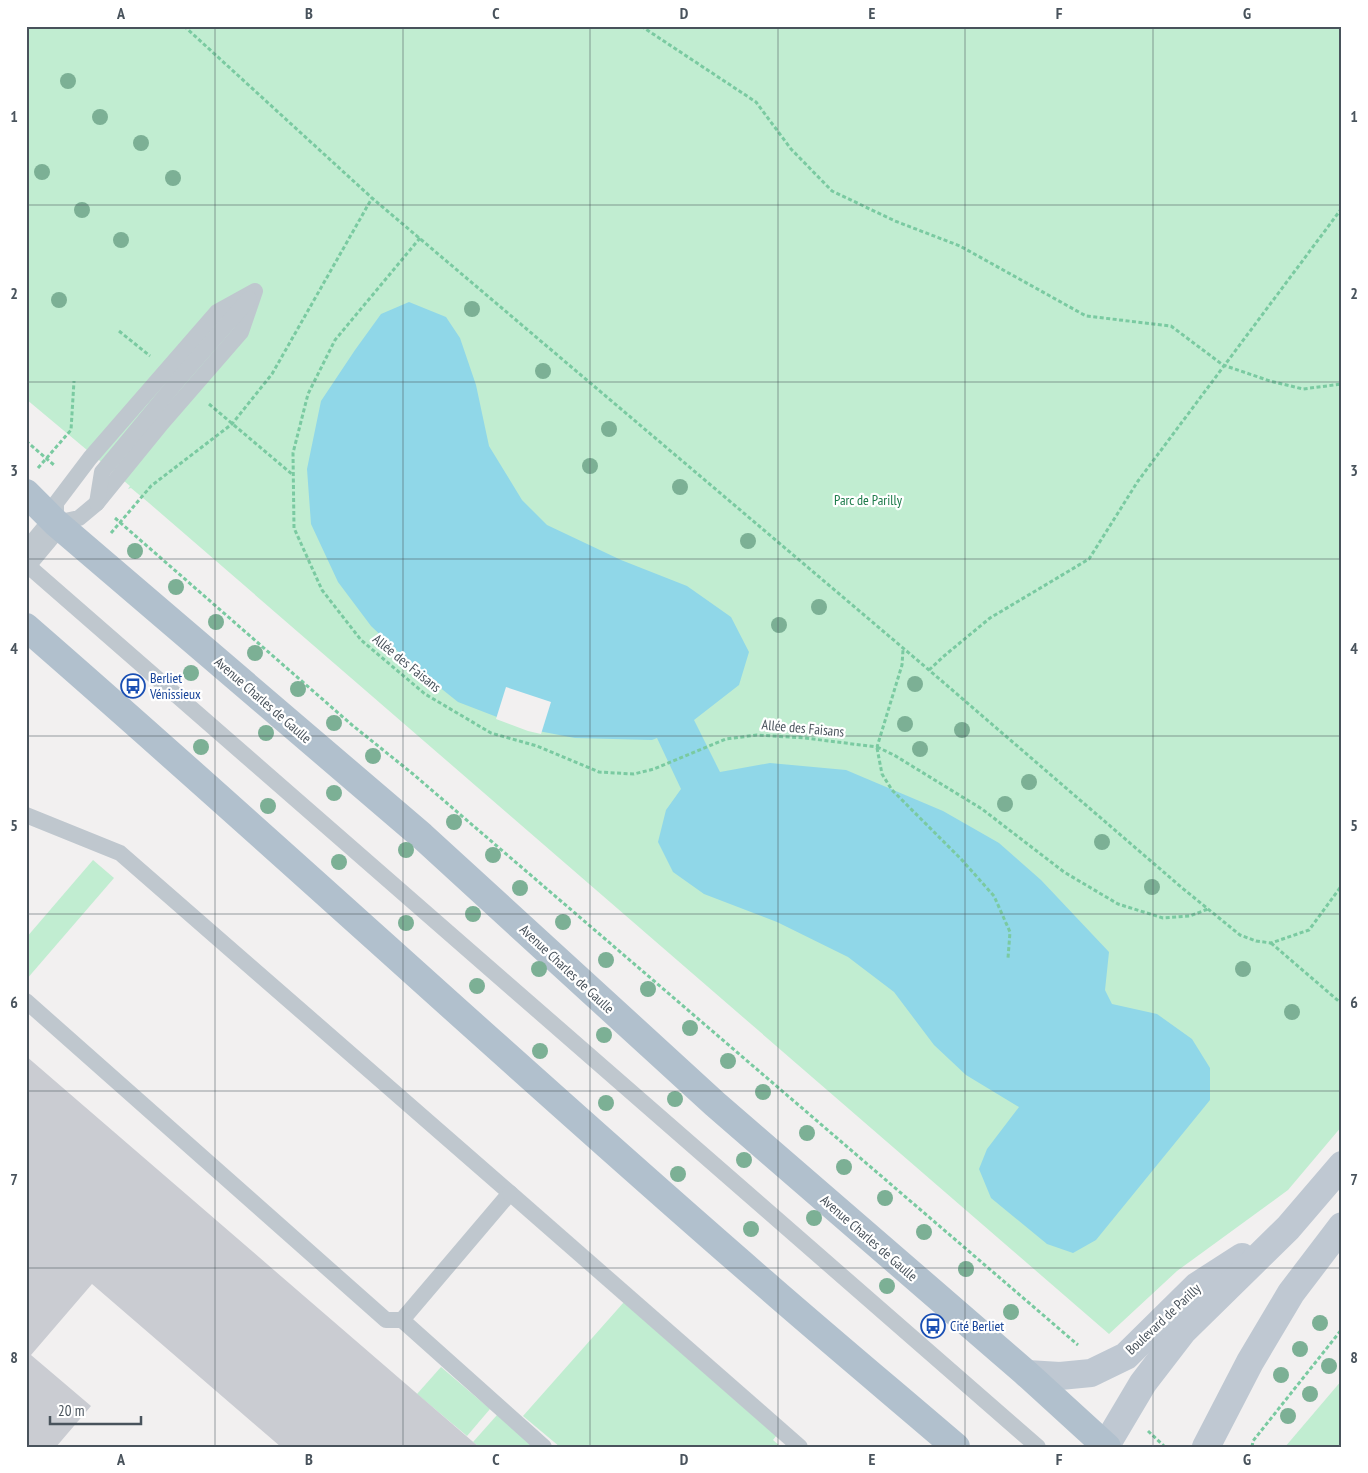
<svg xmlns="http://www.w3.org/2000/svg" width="1368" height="1473" font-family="'PT Sans Narrow',sans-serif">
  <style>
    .green { fill: #c1edd1 }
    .water { fill: #90d7e8 }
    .pier { fill: #f2f0f0 }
    .building { fill: #caccd2 }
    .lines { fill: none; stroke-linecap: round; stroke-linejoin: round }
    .path { stroke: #7acaa1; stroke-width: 3; stroke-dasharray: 4 2.5; stroke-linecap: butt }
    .service { stroke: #bfc7ce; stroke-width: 16 }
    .minor { stroke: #bfc7ce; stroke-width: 28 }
    .secondary { stroke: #bfc8d2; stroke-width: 28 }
    .primary { stroke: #b1c0cd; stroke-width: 28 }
    .tree { fill: #7cb095 }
    .grid { fill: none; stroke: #49535c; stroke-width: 1; stroke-opacity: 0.55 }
    .labels { text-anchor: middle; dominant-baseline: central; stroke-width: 4.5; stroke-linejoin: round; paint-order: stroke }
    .park-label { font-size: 14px; fill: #1c7b4a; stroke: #fff }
    .street-label { font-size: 14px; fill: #49535c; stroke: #fff }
    .transit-label { font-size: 14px; fill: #164399; stroke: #fff; text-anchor: start }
    .neatline { fill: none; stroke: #49535c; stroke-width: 2 }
    .grid-label { font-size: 16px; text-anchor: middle; font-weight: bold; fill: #49535c }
  </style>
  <rect width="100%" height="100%" fill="#f2f0f0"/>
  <g class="green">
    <polygon points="26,26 1342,26 1342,1126 1288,1190 1177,1271 1109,1334 149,503 131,488 128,489 130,486 26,399"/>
    <polygon points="93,860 114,878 26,980 26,938"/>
    <polygon points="624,1302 777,1435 773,1440 781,1447 560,1447 523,1416"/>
    <polygon points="441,1367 490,1409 467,1436 417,1394"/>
    <polygon points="1342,1380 1342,1447 1285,1447"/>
    <polygon points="497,1415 534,1447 479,1447 473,1442"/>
  </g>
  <polygon class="water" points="409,302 446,317 460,338 476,385 489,446 522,500 547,525 621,560 687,586 731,617 749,652 739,685 694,720 720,772 770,763 846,770 943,811 999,843 1041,880 1109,952 1105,990 1112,1004 1157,1014 1192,1039 1210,1068 1210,1100 1096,1240 1073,1253 1047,1244 991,1198 979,1169 987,1149 1019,1107 966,1075 934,1045 894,992 848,957 777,922 704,894 673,872 658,842 666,810 681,789 657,738 652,740 575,738 528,729 458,702 413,666 371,626 338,582 311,524 307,469 321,401 355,350 381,314"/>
  <polygon class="pier" points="506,687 551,702 541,734 528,731 496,719"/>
  <g class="building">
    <polygon points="129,679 141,689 137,693 125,683"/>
    <polygon points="26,1056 414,1391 479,1447 281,1447 92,1284 31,1355 91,1406 56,1447 26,1447"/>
    <polygon points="928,1317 940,1327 935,1332 923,1322"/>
  </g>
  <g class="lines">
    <g class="path">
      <polyline points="184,26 372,198 929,670 1181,887 1240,935 1256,941 1271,943 1309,930 1342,885"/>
      <polyline points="641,26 756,102 791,149 832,191 895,221 960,246 1086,316 1171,326 1223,365 1270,381 1303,389 1342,384"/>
      <polyline points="420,238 335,340 308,394 293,453 294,528 322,590 361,640 425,694 491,733 537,746 599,772 634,774 654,769 726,739 757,735 805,738 877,747 902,665 903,650"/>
      <polyline points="119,331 150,356"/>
      <polyline points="209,404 293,475"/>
      <polyline points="26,441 54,465"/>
      <polyline points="38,468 71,430 74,381"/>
      <polyline points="115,518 352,725 413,774 1078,1345"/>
      <polyline points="111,533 151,486 232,424 272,374 372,198"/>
      <polyline points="929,670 944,656 990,618 1089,559 1138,481 1342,208"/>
      <polyline points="877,747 894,755 982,809 1064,872 1118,904 1163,918 1190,916 1208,909"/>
      <polyline points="877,748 882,774 892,790 961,859 994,896 1010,932 1008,958"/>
      <polyline points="1271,943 1342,1004"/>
      <polyline points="1148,1431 1165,1447"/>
      <polyline points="1252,1447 1253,1441 1342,1329"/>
    </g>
    <g class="service">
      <polygon points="255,291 241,332 162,423 97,503 79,518 56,523 56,503 90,458 217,312"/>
      <polyline points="97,503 102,472 179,379 249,299"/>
      <polyline points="26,564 1038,1447"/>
      <polyline points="26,815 120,853 510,1193 402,1320 386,1320 26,1001"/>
      <polyline points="510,1193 800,1447"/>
      <polyline points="402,1320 544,1447"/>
    </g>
    <polyline class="minor" points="26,559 56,523"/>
    <g class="secondary">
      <polyline points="1027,1374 1060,1376 1091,1373 1126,1356 1197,1286 1242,1257"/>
      <polyline points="1105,1447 1143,1383 1183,1331 1288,1228 1342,1165"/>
      <polyline points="1206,1447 1250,1362 1291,1293 1342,1226"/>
    </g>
    <g class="primary">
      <polyline points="26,493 56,523 422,836 715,1104 1027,1374 1107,1447"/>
      <path d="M26,627C277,845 520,1072 771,1289C832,1342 894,1394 956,1447"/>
    </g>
  </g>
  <g class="tree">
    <circle cx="68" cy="81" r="8"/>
    <circle cx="100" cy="117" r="8"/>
    <circle cx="141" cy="143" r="8"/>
    <circle cx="42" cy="172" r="8"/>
    <circle cx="173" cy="178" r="8"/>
    <circle cx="82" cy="210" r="8"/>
    <circle cx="121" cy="240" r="8"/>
    <circle cx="59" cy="300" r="8"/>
    <circle cx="472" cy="309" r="8"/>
    <circle cx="543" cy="371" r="8"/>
    <circle cx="609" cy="429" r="8"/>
    <circle cx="590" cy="466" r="8"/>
    <circle cx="680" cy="487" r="8"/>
    <circle cx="748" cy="541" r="8"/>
    <circle cx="135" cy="551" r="8"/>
    <circle cx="176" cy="587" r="8"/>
    <circle cx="819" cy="607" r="8"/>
    <circle cx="216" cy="622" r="8"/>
    <circle cx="779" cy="625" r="8"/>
    <circle cx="255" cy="653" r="8"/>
    <circle cx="191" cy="673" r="8"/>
    <circle cx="915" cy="684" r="8"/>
    <circle cx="298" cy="689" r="8"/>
    <circle cx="334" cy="723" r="8"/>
    <circle cx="905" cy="724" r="8"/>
    <circle cx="962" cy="730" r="8"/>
    <circle cx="266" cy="733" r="8"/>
    <circle cx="201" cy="747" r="8"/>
    <circle cx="920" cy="749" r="8"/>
    <circle cx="373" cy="756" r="8"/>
    <circle cx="1029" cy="782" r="8"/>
    <circle cx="334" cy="793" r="8"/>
    <circle cx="1005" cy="804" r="8"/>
    <circle cx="268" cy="806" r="8"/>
    <circle cx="454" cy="822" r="8"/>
    <circle cx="1102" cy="842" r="8"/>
    <circle cx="406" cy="850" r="8"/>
    <circle cx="493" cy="855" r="8"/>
    <circle cx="339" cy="862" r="8"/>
    <circle cx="1152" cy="887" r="8"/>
    <circle cx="520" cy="888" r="8"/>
    <circle cx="473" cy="914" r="8"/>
    <circle cx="563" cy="922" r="8"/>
    <circle cx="406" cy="923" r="8"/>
    <circle cx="606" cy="960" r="8"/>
    <circle cx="539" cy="969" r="8"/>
    <circle cx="1243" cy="969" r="8"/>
    <circle cx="477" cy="986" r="8"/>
    <circle cx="648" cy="989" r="8"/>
    <circle cx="1292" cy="1012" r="8"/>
    <circle cx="690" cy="1028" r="8"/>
    <circle cx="604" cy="1035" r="8"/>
    <circle cx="540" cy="1051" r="8"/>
    <circle cx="728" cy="1061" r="8"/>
    <circle cx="763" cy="1092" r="8"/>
    <circle cx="675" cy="1099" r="8"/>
    <circle cx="606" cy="1103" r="8"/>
    <circle cx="807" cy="1133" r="8"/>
    <circle cx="744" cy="1160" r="8"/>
    <circle cx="844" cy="1167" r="8"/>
    <circle cx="678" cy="1174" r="8"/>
    <circle cx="885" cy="1198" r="8"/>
    <circle cx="814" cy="1218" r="8"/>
    <circle cx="751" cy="1229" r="8"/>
    <circle cx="924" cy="1232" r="8"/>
    <circle cx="966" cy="1269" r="8"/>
    <circle cx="887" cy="1286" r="8"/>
    <circle cx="1011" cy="1312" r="8"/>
    <circle cx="1320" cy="1323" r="8"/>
    <circle cx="1300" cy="1349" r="8"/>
    <circle cx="1329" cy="1366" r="8"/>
    <circle cx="1281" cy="1375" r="8"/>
    <circle cx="1310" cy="1394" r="8"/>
    <circle cx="1288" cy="1416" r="8"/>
  </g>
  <path class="grid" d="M215,26V1447M403,26V1447M590,26V1447M778,26V1447M965,26V1447M1153,26V1447M26,205H1342M26,382H1342M26,559H1342M26,736H1342M26,914H1342M26,1091H1342M26,1268H1342"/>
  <defs>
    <g id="bus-ring" transform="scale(1.25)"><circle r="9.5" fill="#fff" stroke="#1a4fb4" stroke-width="1.5"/><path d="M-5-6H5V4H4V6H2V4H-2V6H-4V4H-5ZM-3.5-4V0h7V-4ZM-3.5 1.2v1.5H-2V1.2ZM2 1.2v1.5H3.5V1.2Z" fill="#1a4fb4"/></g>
  </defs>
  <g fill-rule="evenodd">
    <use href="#bus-ring" x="133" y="686"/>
    <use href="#bus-ring" x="933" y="1326"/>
  </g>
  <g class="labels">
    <g class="park-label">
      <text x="868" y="500">Parc de Parilly</text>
    </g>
    <g class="street-label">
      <text transform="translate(407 663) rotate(39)">Allée des Faisans</text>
      <text transform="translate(263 700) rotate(41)">Avenue Charles de Gaulle</text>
      <text transform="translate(803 728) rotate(5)">Allée des Faisans</text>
      <text transform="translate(567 969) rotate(43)">Avenue Charles de Gaulle</text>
      <text transform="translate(869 1238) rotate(41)">Avenue Charles de Gaulle</text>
      <text transform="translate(1163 1319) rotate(-43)">Boulevard de Parilly</text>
    </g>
    <g class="transit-label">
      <text x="150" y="678">Berliet<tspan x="150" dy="16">Vénissieux</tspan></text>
      <text x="950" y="1326">Cité Berliet</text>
    </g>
  </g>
  <rect width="1368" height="1473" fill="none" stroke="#ffffff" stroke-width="55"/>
  <path d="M50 1416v8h91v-8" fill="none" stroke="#49535c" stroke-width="2.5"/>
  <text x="58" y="1416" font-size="15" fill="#49535c" stroke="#ffffff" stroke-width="4" paint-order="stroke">20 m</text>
  <rect x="28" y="28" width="1312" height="1418" class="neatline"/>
  <g class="grid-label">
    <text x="121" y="19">A</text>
    <text x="309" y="19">B</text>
    <text x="496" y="19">C</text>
    <text x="684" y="19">D</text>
    <text x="872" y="19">E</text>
    <text x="1059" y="19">F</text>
    <text x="1247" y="19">G</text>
    <text x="14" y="122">1</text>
    <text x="1354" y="122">1</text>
    <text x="14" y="299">2</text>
    <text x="1354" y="299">2</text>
    <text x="14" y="476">3</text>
    <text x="1354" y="476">3</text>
    <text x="14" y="654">4</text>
    <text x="1354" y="654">4</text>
    <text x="14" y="831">5</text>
    <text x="1354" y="831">5</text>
    <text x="14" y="1008">6</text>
    <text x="1354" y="1008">6</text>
    <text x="14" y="1185">7</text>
    <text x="1354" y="1185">7</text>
    <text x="14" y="1363">8</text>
    <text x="1354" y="1363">8</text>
    <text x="121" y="1465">A</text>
    <text x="309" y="1465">B</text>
    <text x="496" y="1465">C</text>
    <text x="684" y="1465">D</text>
    <text x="872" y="1465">E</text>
    <text x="1059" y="1465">F</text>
    <text x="1247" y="1465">G</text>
  </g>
</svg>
